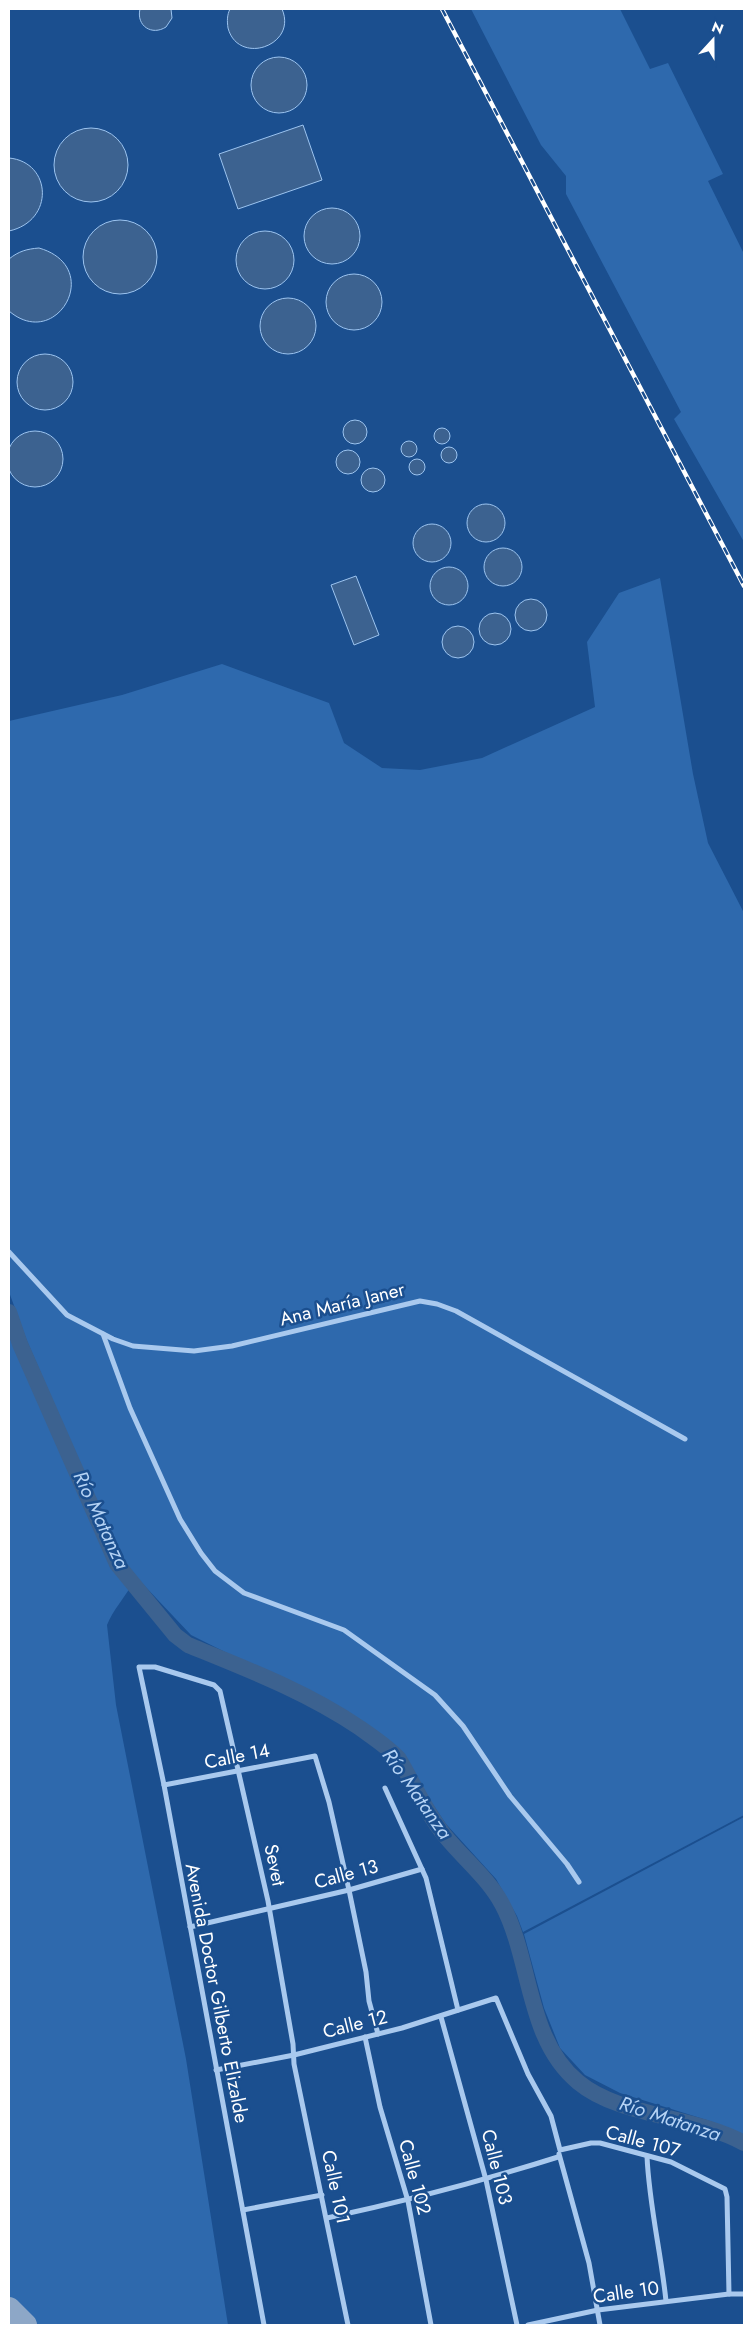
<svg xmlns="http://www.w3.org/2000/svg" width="753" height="2334" font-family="Jost,sans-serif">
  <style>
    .green { fill: #2e69ad }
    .water { fill: #3c6290; stroke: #9cc4f0 }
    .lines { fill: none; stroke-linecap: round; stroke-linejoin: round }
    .river { stroke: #3c6290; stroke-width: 16 }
    .taxiway { stroke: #8da7c7; stroke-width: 24 }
    .street { stroke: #a9c9ee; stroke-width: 5 }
    .rail-casing { stroke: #fff; stroke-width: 4.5 }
    .rail { stroke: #1b4f8f; stroke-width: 2.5; stroke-dasharray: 8; stroke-linecap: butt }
    .labels { text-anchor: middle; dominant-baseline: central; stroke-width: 5; stroke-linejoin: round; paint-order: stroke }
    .street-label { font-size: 19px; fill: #fff; stroke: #1b4f8f }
    .water-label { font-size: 20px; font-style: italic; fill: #b5d3f5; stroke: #1b4f8f }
  </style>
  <rect width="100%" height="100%" fill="#1b4f8f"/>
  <g class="green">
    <polygon points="471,9 620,9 650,69 668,63 723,174 708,181 744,254 744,542 674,419 681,412 566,194 566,176 541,145"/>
    <polygon points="660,578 693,774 708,843 744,913 744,1815 523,1932 517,1916 496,1879 446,1824 396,1749 339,1709 191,1635 123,1563 27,1341 9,1292 9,721 122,695 222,664 329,703 344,743 382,768 420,770 482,758 595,707 587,642 619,593"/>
    <path d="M9,1312L20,1344L117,1564L133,1583C125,1597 113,1610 107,1625L116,1705L186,2059L228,2325H9Z"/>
    <polygon points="744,1817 744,2135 710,2121 620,2093 585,2075 560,2048 544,2008 524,1934"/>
  </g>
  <g class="water">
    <path d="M140,9H171L172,18L166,27C152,36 136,26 140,9Z"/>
    <path d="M230,9H282C298,46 238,66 228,28C227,21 227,15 230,9Z"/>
    <circle cx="279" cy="85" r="28"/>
    <polygon points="303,125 322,180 238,209 219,154"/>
    <circle cx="91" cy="165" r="37"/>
    <path d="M9,158C52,162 55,221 9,231Z"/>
    <circle cx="332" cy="236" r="28"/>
    <circle cx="120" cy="257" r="37"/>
    <circle cx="265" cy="260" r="29"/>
    <path d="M39,248C105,267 57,352 9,311V259C19,251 27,249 39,248Z"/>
    <circle cx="354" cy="302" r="28"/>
    <circle cx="288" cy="326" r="28"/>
    <circle cx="45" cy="382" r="28"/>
    <circle cx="355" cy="432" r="12"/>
    <circle cx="442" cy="436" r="8"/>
    <circle cx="35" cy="459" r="28"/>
    <circle cx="409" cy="449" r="8"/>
    <circle cx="449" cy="455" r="8"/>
    <circle cx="348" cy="462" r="12"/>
    <circle cx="417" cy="467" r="8"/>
    <circle cx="373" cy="480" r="12"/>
    <circle cx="486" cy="523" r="19"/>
    <circle cx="432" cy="543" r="19"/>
    <circle cx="503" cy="567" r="19"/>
    <circle cx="449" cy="586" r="19"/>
    <polygon points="356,576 379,635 354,645 331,585"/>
    <circle cx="531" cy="615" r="16"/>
    <circle cx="495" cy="629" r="16"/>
    <circle cx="458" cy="642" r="16"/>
  </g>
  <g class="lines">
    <path class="river" d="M9,1312L20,1344L117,1564L175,1635L188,1645C247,1669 307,1692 360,1728C374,1738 388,1747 399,1759C414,1785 427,1814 446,1837C464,1859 488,1878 502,1904C532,1960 526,2039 578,2082C620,2117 696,2116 744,2143"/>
    <polyline class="taxiway" points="9,2309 25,2325"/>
    <g class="street">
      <polyline points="9,1252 67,1315 113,1339 133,1346 194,1351 232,1346 420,1301 437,1304 456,1311 685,1439"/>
      <polyline points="103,1334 130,1408 180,1519 201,1553 215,1571 244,1593 344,1630 435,1695 463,1726 510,1796 567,1864 579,1882"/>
      <polyline points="164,1785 315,1756 329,1802 349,1890 366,1972 369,2001 378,2034"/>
      <polyline points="385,1788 426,1878 458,2010"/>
      <polyline points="190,1927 349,1890 422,1869"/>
      <polyline points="441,2017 486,2180 517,2325"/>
      <polyline points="365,2037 380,2107 408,2201 431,2325"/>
      <polyline points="216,2070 294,2055 402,2028 496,1998 528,2074 551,2116 560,2150 591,2143 600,2143 671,2162 725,2189 727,2197 729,2294 744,2294"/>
      <polyline points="559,2154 589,2263 600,2325"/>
      <path d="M647,2156C649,2205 661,2252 666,2301"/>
      <polyline points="243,2210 322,2195"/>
      <path d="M327,2218C406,2201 482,2181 558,2157"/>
      <polyline points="264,2325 164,1785 139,1667 155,1667 214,1685 220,1691 268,1901 293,2044 294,2064 348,2325"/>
      <polyline points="528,2325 598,2310 729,2294"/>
    </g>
    <g class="rail-casing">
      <polyline id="rail" points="442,9 744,586"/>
    </g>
    <use href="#rail" class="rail"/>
  </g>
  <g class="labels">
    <g class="street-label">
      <text transform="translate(342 1304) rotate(-14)">Ana María Janer</text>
      <text transform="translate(237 1756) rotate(-11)">Calle 14</text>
      <text transform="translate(275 1865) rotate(78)">Sevet</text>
      <text transform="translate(346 1874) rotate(-15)">Calle 13</text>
      <text transform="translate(217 1993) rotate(79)">Avenida Doctor Gilberto Elizalde</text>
      <text transform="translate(355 2024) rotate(-14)">Calle 12</text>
      <text transform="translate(643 2141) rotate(15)">Calle 107</text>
      <text transform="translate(497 2167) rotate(76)">Calle 103</text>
      <text transform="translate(415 2177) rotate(75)">Calle 102</text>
      <text transform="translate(336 2187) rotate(78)">Calle 101</text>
      <text transform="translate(626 2292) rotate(-8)">Calle 10</text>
    </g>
    <g class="water-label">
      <text transform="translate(101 1520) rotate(65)">Río Matanza</text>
      <text transform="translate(417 1794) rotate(55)">Río Matanza</text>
      <text transform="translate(670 2119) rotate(18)">Río Matanza</text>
    </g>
  </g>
  <rect width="753" height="2334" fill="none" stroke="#ffffff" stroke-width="20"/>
  <g transform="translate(713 40) rotate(21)" stroke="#1b4f8f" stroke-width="4" paint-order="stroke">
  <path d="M0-4L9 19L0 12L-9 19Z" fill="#ffffff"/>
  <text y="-8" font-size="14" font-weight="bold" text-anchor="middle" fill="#ffffff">N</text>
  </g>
</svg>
